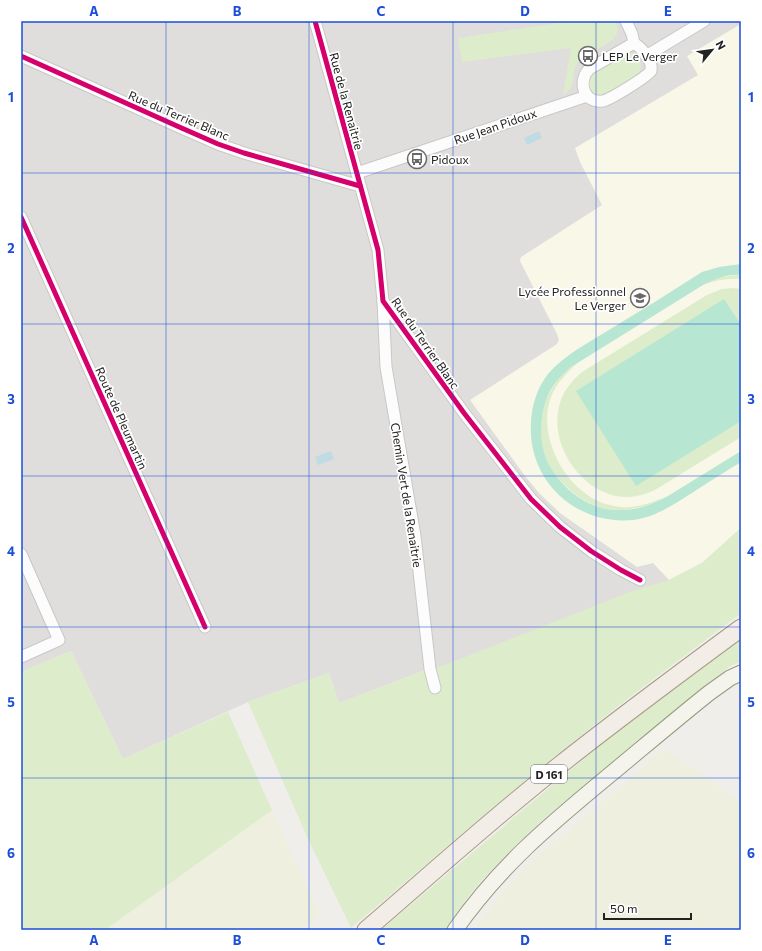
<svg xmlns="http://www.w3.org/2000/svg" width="762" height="951" font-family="Commissioner,sans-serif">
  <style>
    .residential { fill: #dfdedc }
    .education { fill: #f8f7e8 }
    .farmland { fill: #efefdf }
    .grass { fill: #ddeccb }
    .pitch { fill: #b7e6d2 }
    .water { fill: #bfdbe3 }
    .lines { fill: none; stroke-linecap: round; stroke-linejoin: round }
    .minor-casing { stroke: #c9c8c7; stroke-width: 13 }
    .secondary-casing { stroke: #999a82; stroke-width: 17 }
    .primary-casing { stroke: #a79c86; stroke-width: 19 }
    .minor { stroke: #fdfcfc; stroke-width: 11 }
    .secondary { stroke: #f4f4ed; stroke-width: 15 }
    .primary { stroke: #f3ede7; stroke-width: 17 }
    .cycleway-casing { stroke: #fff; stroke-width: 8 }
    .cycleway { stroke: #d6006c; stroke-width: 5 }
    .grid { fill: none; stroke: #1d4ed8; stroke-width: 1; stroke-opacity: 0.55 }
    .labels { text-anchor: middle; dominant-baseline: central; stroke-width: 3.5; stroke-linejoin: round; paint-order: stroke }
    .shield { fill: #fff; stroke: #646464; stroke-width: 1 }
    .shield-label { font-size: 11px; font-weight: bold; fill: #222 }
    .poi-label { font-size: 12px; fill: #222; stroke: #fff; text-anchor: start }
    .street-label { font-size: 12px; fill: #222; stroke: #fff }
    .neatline { fill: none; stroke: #1d4ed8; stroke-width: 1.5 }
    .grid-label { font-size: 13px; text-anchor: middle; font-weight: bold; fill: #1d4ed8 }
  </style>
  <rect width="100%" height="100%" fill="#f0eeeb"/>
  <polygon class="residential" points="21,21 741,21 741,547 713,570 437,668 423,671 339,703 329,673 248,702 123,759 71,651 21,672"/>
  <polygon class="education" points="741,24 741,528 702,563 669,580 653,563 637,567 560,513 539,493 525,476 470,400 557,344 559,340 557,334 520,261 521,257 602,205 580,162 575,148 698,75 687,56"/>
  <g class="farmland">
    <polygon points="665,748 741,802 741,930 474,930 504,890 533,860"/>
    <polygon points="272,810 320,915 300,930 105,930"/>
  </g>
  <g class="grass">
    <path d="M571,21H615C627,42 595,47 583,57C569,67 577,78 570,88C569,91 565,93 563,95L571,48L462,62L458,38Z"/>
    <path d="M627,52C636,53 645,62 639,72C636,78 609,94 602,95C591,97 587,84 589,75Z"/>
    <path d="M737,275H741V279C727,278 716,280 703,285L715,278Z"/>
    <path d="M733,288L741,289V437L655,490C643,495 630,499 616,496C579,488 550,444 559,407C562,392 571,382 582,372L707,295L722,289Z"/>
    <path d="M579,361C568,372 556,383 551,397C535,439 570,499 614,506C633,510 651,503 668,496C653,504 638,509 621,510C602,511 583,502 569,489C562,482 554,474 549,466C538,445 538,412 550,392C557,379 567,370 579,361Z"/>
    <path d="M741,528V613C685,656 628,697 573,742C498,802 425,865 351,928L308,839L248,702L329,673L339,703L423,671L437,668L632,591L669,580L702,563Z"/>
    <path d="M741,640V661L729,667L554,810C526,835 500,860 475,888C464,901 455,916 445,930H381L582,760L626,725Z"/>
    <polygon points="71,651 123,759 228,712 272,810 105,930 21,930 21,672"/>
  </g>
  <g class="pitch">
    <path d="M741,264V275C727,274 715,279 703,285L571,367C562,375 554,383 549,393C539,414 538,444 549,465C554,474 561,482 568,489C582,502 601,511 621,510C638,510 653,504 668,496L741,451V462C726,471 710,481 695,491C676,503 655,518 632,520C575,525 527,480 531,422C532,405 537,388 548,374C564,355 588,343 609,330C640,311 671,292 702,272L719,267Z"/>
    <polygon points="724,299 741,325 741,421 636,486 576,391"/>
  </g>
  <g class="water">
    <polygon points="539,131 542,138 527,145 524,138"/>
    <polygon points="331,451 334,459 318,465 315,457"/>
  </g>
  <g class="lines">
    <g class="minor-casing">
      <g id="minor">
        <polyline points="315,21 378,250 383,301 464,413 531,499 560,527 591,551 621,570 640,580"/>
        <polyline points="626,21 632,34 634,43"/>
        <path d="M634,43C643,49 653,61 651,71C645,78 611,99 603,101C584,104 577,82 589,69Z"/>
        <polyline points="21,56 177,126 218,144 244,153 360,186"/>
        <polyline points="646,56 704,21"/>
        <polyline points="357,173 587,96"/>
        <polyline points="21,217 205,627"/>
        <polyline points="383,301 386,367 415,536 430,669 435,688"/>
        <polyline points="21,554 59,640 21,657"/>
      </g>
    </g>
    <g class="secondary-casing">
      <path id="secondary" d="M455,930C498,868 548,826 606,778C640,750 674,721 709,693L730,678L741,673"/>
    </g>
    <g class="primary-casing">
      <path id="primary" d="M366,930C430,875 493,818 560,765C619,718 680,673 741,628"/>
    </g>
    <use href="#minor" class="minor"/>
    <use href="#secondary" class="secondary"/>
    <use href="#primary" class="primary"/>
    <g class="cycleway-casing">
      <g id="cycleway">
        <polyline points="315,21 378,250 383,301 464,413 531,499 560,527 591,551 621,570 640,580"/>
        <polyline points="21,56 177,126 218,144 244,153 360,186"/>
        <polyline points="21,217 205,627"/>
      </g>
    </g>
    <use href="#cycleway" class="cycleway"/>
  </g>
  <path class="grid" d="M166,21V930M309,21V930M453,21V930M596,21V930M21,173H741M21,324H741M21,476H741M21,627H741M21,778H741"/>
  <defs>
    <g id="bus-ring" transform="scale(1)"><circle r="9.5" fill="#fff" stroke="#6a6968" stroke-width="1.5"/><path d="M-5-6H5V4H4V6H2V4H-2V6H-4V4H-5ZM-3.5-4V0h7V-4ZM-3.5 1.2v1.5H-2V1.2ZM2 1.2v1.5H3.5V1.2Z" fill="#6a6968"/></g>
    <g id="school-ring" transform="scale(1)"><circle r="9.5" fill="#fff" stroke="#6a6968" stroke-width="1.5"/><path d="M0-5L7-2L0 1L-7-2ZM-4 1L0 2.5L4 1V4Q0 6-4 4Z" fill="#6a6968"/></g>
  </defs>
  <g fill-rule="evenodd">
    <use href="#bus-ring" x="588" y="56"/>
    <use href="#bus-ring" x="417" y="159"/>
    <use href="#school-ring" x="640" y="298"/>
  </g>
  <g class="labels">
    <rect class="shield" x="531" y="765" width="36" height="18" rx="3"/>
    <g class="shield-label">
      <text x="549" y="774">D 161</text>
    </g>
    <g class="poi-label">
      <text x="602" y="56">LEP Le Verger</text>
      <text x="431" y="159">Pidoux</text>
      <text x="626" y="291" text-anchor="end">Lycée Professionnel<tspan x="626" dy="14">Le Verger</tspan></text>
    </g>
    <g class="street-label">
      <text transform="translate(347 101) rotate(75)">Rue de la Renaitrie</text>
      <text transform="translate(179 115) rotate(23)">Rue du Terrier Blanc</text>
      <text transform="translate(495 126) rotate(-19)">Rue Jean Pidoux</text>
      <text transform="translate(426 343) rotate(55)">Rue du Terrier Blanc</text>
      <text transform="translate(122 418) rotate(66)">Route de Pleumartin</text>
      <text transform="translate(407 495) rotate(81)">Chemin Vert de la Renaitrie</text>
    </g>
  </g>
  <rect width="762" height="951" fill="none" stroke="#ffffff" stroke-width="44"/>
  <g transform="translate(712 50) rotate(61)" stroke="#ffffff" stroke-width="3" paint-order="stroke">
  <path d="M0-3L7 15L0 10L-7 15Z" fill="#222222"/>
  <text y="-6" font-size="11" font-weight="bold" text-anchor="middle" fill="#222222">N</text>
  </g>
  <path d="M604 913v6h87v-6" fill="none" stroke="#222222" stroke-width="2"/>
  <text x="610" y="913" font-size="12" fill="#222222" stroke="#ffffff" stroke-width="3" paint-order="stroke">50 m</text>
  <rect x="22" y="22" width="718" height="907" class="neatline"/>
  <g class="grid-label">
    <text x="94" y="16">A</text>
    <text x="237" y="16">B</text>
    <text x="381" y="16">C</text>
    <text x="525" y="16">D</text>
    <text x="668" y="16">E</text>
    <text x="11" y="102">1</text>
    <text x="751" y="102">1</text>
    <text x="11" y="253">2</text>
    <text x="751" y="253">2</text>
    <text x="11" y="404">3</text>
    <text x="751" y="404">3</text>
    <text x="11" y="556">4</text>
    <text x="751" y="556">4</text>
    <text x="11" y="707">5</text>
    <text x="751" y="707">5</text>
    <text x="11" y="858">6</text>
    <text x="751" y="858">6</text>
    <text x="94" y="945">A</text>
    <text x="237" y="945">B</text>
    <text x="381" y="945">C</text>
    <text x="525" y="945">D</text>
    <text x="668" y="945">E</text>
  </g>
</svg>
